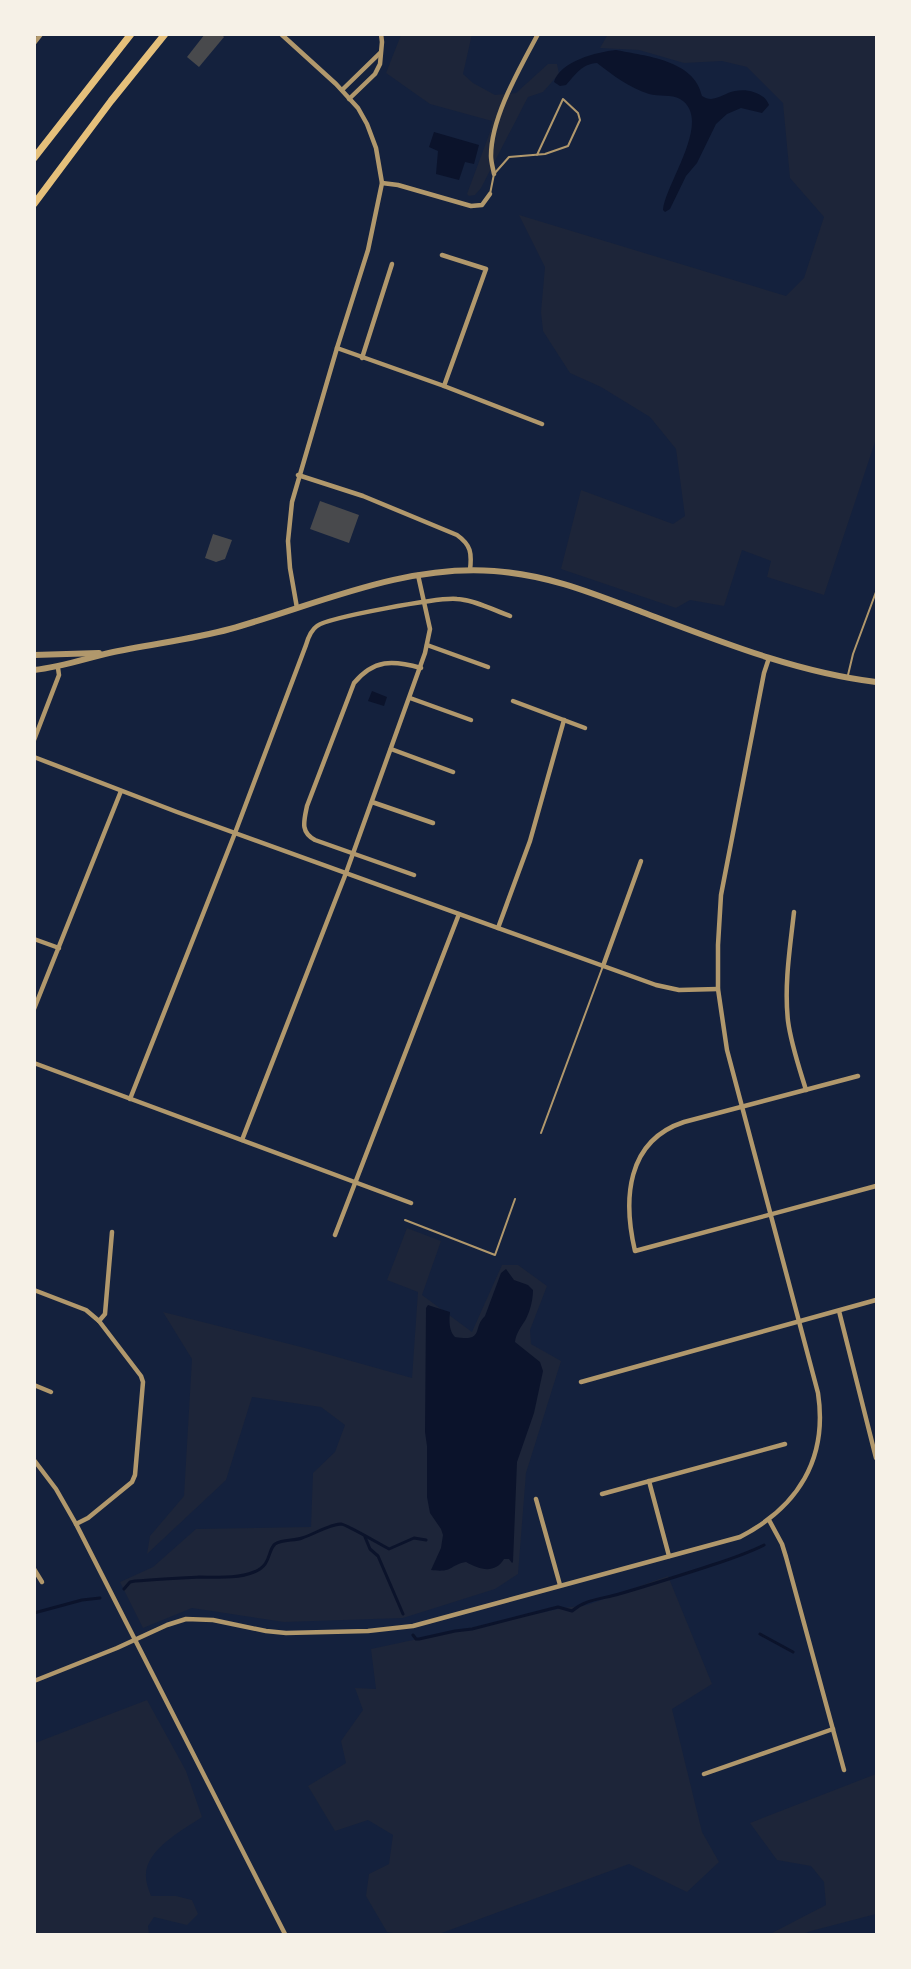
<svg xmlns="http://www.w3.org/2000/svg" width="911" height="1969" font-family="Ubuntu,sans-serif">
  <style>
    .green { fill: #1d2539 }
    .water { fill: #0b132b }
    .lines { fill: none; stroke-linecap: round; stroke-linejoin: round }
    .stream { stroke: #0b132b; stroke-width: 3 }
    .building { fill: #48494c }
    .service { stroke: #b1986c; stroke-width: 2 }
    .minor { stroke: #b1986c; stroke-width: 4.5 }
    .tertiary { stroke: #b1986c; stroke-width: 6 }
    .secondary { stroke: #e5c07b; stroke-width: 7 }
  </style>
  <rect width="100%" height="100%" fill="#14213d"/>
  <g class="green">
    <polygon points="472,34 463,74 473,83 495,95 516,93 548,64 557,64 559,74 543,92 528,97 481,188 475,195 469,196 467,194 490,132 492,121 430,104 386,73 401,35"/>
    <polygon points="608,34 876,35 876,439 824,595 767,577 771,561 742,550 724,606 690,600 676,608 561,569 581,490 673,524 685,516 676,449 650,417 601,387 570,373 543,331 541,312 545,267 519,215 786,296 804,278 824,217 790,178 783,103 747,67 722,61 684,63 639,50 600,48"/>
    <polygon points="407,1228 441,1241 422,1295 472,1332 502,1265 518,1265 547,1286 530,1330 531,1344 561,1361 526,1473 518,1574 495,1589 403,1618 284,1622 192,1608 143,1628 120,1582 153,1567 196,1529 311,1527 313,1473 335,1452 345,1425 321,1407 252,1397 226,1480 147,1554 150,1536 184,1496 192,1359 163,1312 305,1348 412,1378 418,1292 387,1280"/>
    <polygon points="668,1576 712,1684 672,1709 702,1832 719,1862 687,1892 629,1864 439,1934 398,1934 387,1932 366,1896 369,1874 389,1864 393,1835 368,1820 335,1831 308,1786 346,1763 341,1741 363,1710 355,1688 376,1689 371,1649 563,1608 587,1605"/>
    <path d="M147,1700L186,1771L202,1817C183,1830 144,1850 146,1877C146,1883 149,1890 151,1896H176L192,1900L198,1914L187,1925L154,1917L148,1926L149,1934H35V1743Z"/>
    <polygon points="876,1774 876,1914 811,1931 803,1934 770,1934 826,1905 824,1882 811,1866 777,1860 750,1823"/>
  </g>
  <g class="water">
    <path d="M616,50C645,56 695,60 702,96C714,104 723,93 735,91C747,88 765,93 769,105L762,113L741,108L727,114L716,124L697,163L686,176L670,209L665,212L663,210C665,184 714,119 680,99C672,94 658,97 649,94C628,87 614,76 597,63C582,64 576,74 566,85L560,86L554,82C560,61 597,52 616,50Z"/>
    <polygon points="434,132 479,145 474,164 465,162 459,180 436,174 438,151 429,147"/>
    <polygon points="372,691 387,697 384,706 368,701"/>
    <path d="M506,1269L514,1280L528,1285L533,1290C533,1300 530,1311 526,1319C521,1327 516,1333 515,1342L540,1362L543,1371L534,1413L517,1462L513,1562L512,1563L509,1559H504C495,1574 480,1570 466,1562C449,1565 454,1573 431,1570L441,1548L443,1535L441,1529L430,1513L427,1497V1446L425,1432L426,1308L428,1305L431,1306L450,1312C449,1321 449,1331 455,1337C485,1342 472,1328 485,1316L501,1273Z"/>
  </g>
  <g class="lines">
    <g class="stream">
      <polyline points="365,1537 370,1549 378,1556 403,1614"/>
      <path d="M124,1589L130,1582L135,1581C156,1579 178,1578 199,1577C217,1577 237,1579 254,1572C272,1565 267,1551 275,1544C283,1539 294,1541 302,1538C315,1534 327,1525 341,1524C346,1524 381,1545 389,1549L414,1538L426,1540"/>
      <polyline points="34,1613 82,1600 100,1598"/>
      <polyline points="760,1634 793,1652"/>
      <path d="M413,1635L416,1639H419L455,1631L472,1629L558,1607L572,1611C586,1599 602,1599 619,1594C647,1586 675,1577 703,1568C724,1561 744,1555 764,1545"/>
    </g>
  </g>
  <g class="building">
    <polygon points="205,34 221,34 224,37 199,67 187,57"/>
    <polygon points="320,501 359,515 349,543 310,529"/>
    <polygon points="213,534 232,540 225,559 216,562 205,558"/>
  </g>
  <g class="lines">
    <g class="service">
      <polyline points="490,194 494,174 509,157 545,154 568,146 580,120 578,113 563,99 537,155"/>
      <polyline points="848,675 853,654 876,592"/>
      <polyline points="541,1133 603,966"/>
      <polyline points="405,1220 495,1255 515,1199"/>
    </g>
    <g class="minor">
      <polyline points="281,34 336,84 358,108 367,124 376,148 382,183 368,250 337,348 292,502 288,541 290,568 297,608"/>
      <polyline points="34,43 41,34"/>
      <polyline points="342,90 380,53"/>
      <polyline points="349,99 375,74 380,64 382,42 381,34"/>
      <path d="M494,174C493,168 491,162 491,156C491,117 520,68 538,34"/>
      <polyline points="382,183 398,185 471,206 482,205 490,194"/>
      <polyline points="442,255 486,269 444,386"/>
      <polyline points="337,348 444,386 542,424"/>
      <polyline points="362,358 392,264"/>
      <path d="M298,475L363,496L457,535C471,545 472,553 470,570"/>
      <polyline points="427,645 488,667"/>
      <polyline points="410,698 471,720"/>
      <polyline points="513,701 585,728"/>
      <polyline points="34,740 59,675 58,668"/>
      <polyline points="391,749 453,772"/>
      <polyline points="34,757 177,812 656,985 679,990 718,989"/>
      <polyline points="372,802 433,823"/>
      <path d="M414,875L315,840C300,832 304,821 307,806L354,683C374,659 393,660 421,668"/>
      <path d="M794,912C790,948 784,985 788,1021C791,1044 799,1067 806,1090"/>
      <polyline points="498,928 530,841 564,720"/>
      <polyline points="34,939 59,948"/>
      <polyline points="603,966 641,861"/>
      <polyline points="34,1009 121,791"/>
      <polyline points="34,1063 411,1203"/>
      <path d="M858,1076L684,1122C626,1141 623,1200 635,1251L876,1186"/>
      <path d="M130,1099L235,833L306,645C308,638 311,630 317,626C329,617 441,597 457,599C475,600 493,610 510,616"/>
      <polyline points="242,1140 346,873 425,653 430,629 418,575"/>
      <polyline points="335,1235 459,914"/>
      <polyline points="34,1290 86,1310 99,1321 141,1376 143,1382 135,1475 132,1482 88,1518 76,1524"/>
      <polyline points="839,1311 876,1458"/>
      <polyline points="99,1321 105,1314 112,1232"/>
      <polyline points="581,1382 876,1300"/>
      <polyline points="34,1385 51,1392"/>
      <polyline points="34,1460 56,1489 76,1524 285,1934"/>
      <polyline points="649,1481 669,1556"/>
      <polyline points="602,1494 785,1444"/>
      <polyline points="536,1499 560,1585"/>
      <polyline points="769,1520 782,1544 786,1557 844,1770"/>
      <polyline points="34,1569 42,1582"/>
      <path d="M34,1681L117,1648L167,1625L186,1619L213,1620L266,1631L286,1633L368,1631L413,1626L740,1537C798,1507 828,1459 818,1393L727,1050L718,989V945L721,895L764,673L769,658"/>
      <polyline points="704,1774 833,1729"/>
    </g>
    <g class="tertiary">
      <polyline points="34,655 99,653"/>
      <path d="M34,670C61,667 84,659 109,653C149,644 190,640 230,629C316,605 403,564 494,571C549,575 592,593 642,612C719,641 795,672 876,682"/>
    </g>
    <g class="secondary">
      <polyline points="34,158 131,34"/>
      <polyline points="34,204 111,101 165,34"/>
    </g>
  </g>
  <rect width="911" height="1969" fill="none" stroke="#f6f1e7" stroke-width="72"/>
</svg>
